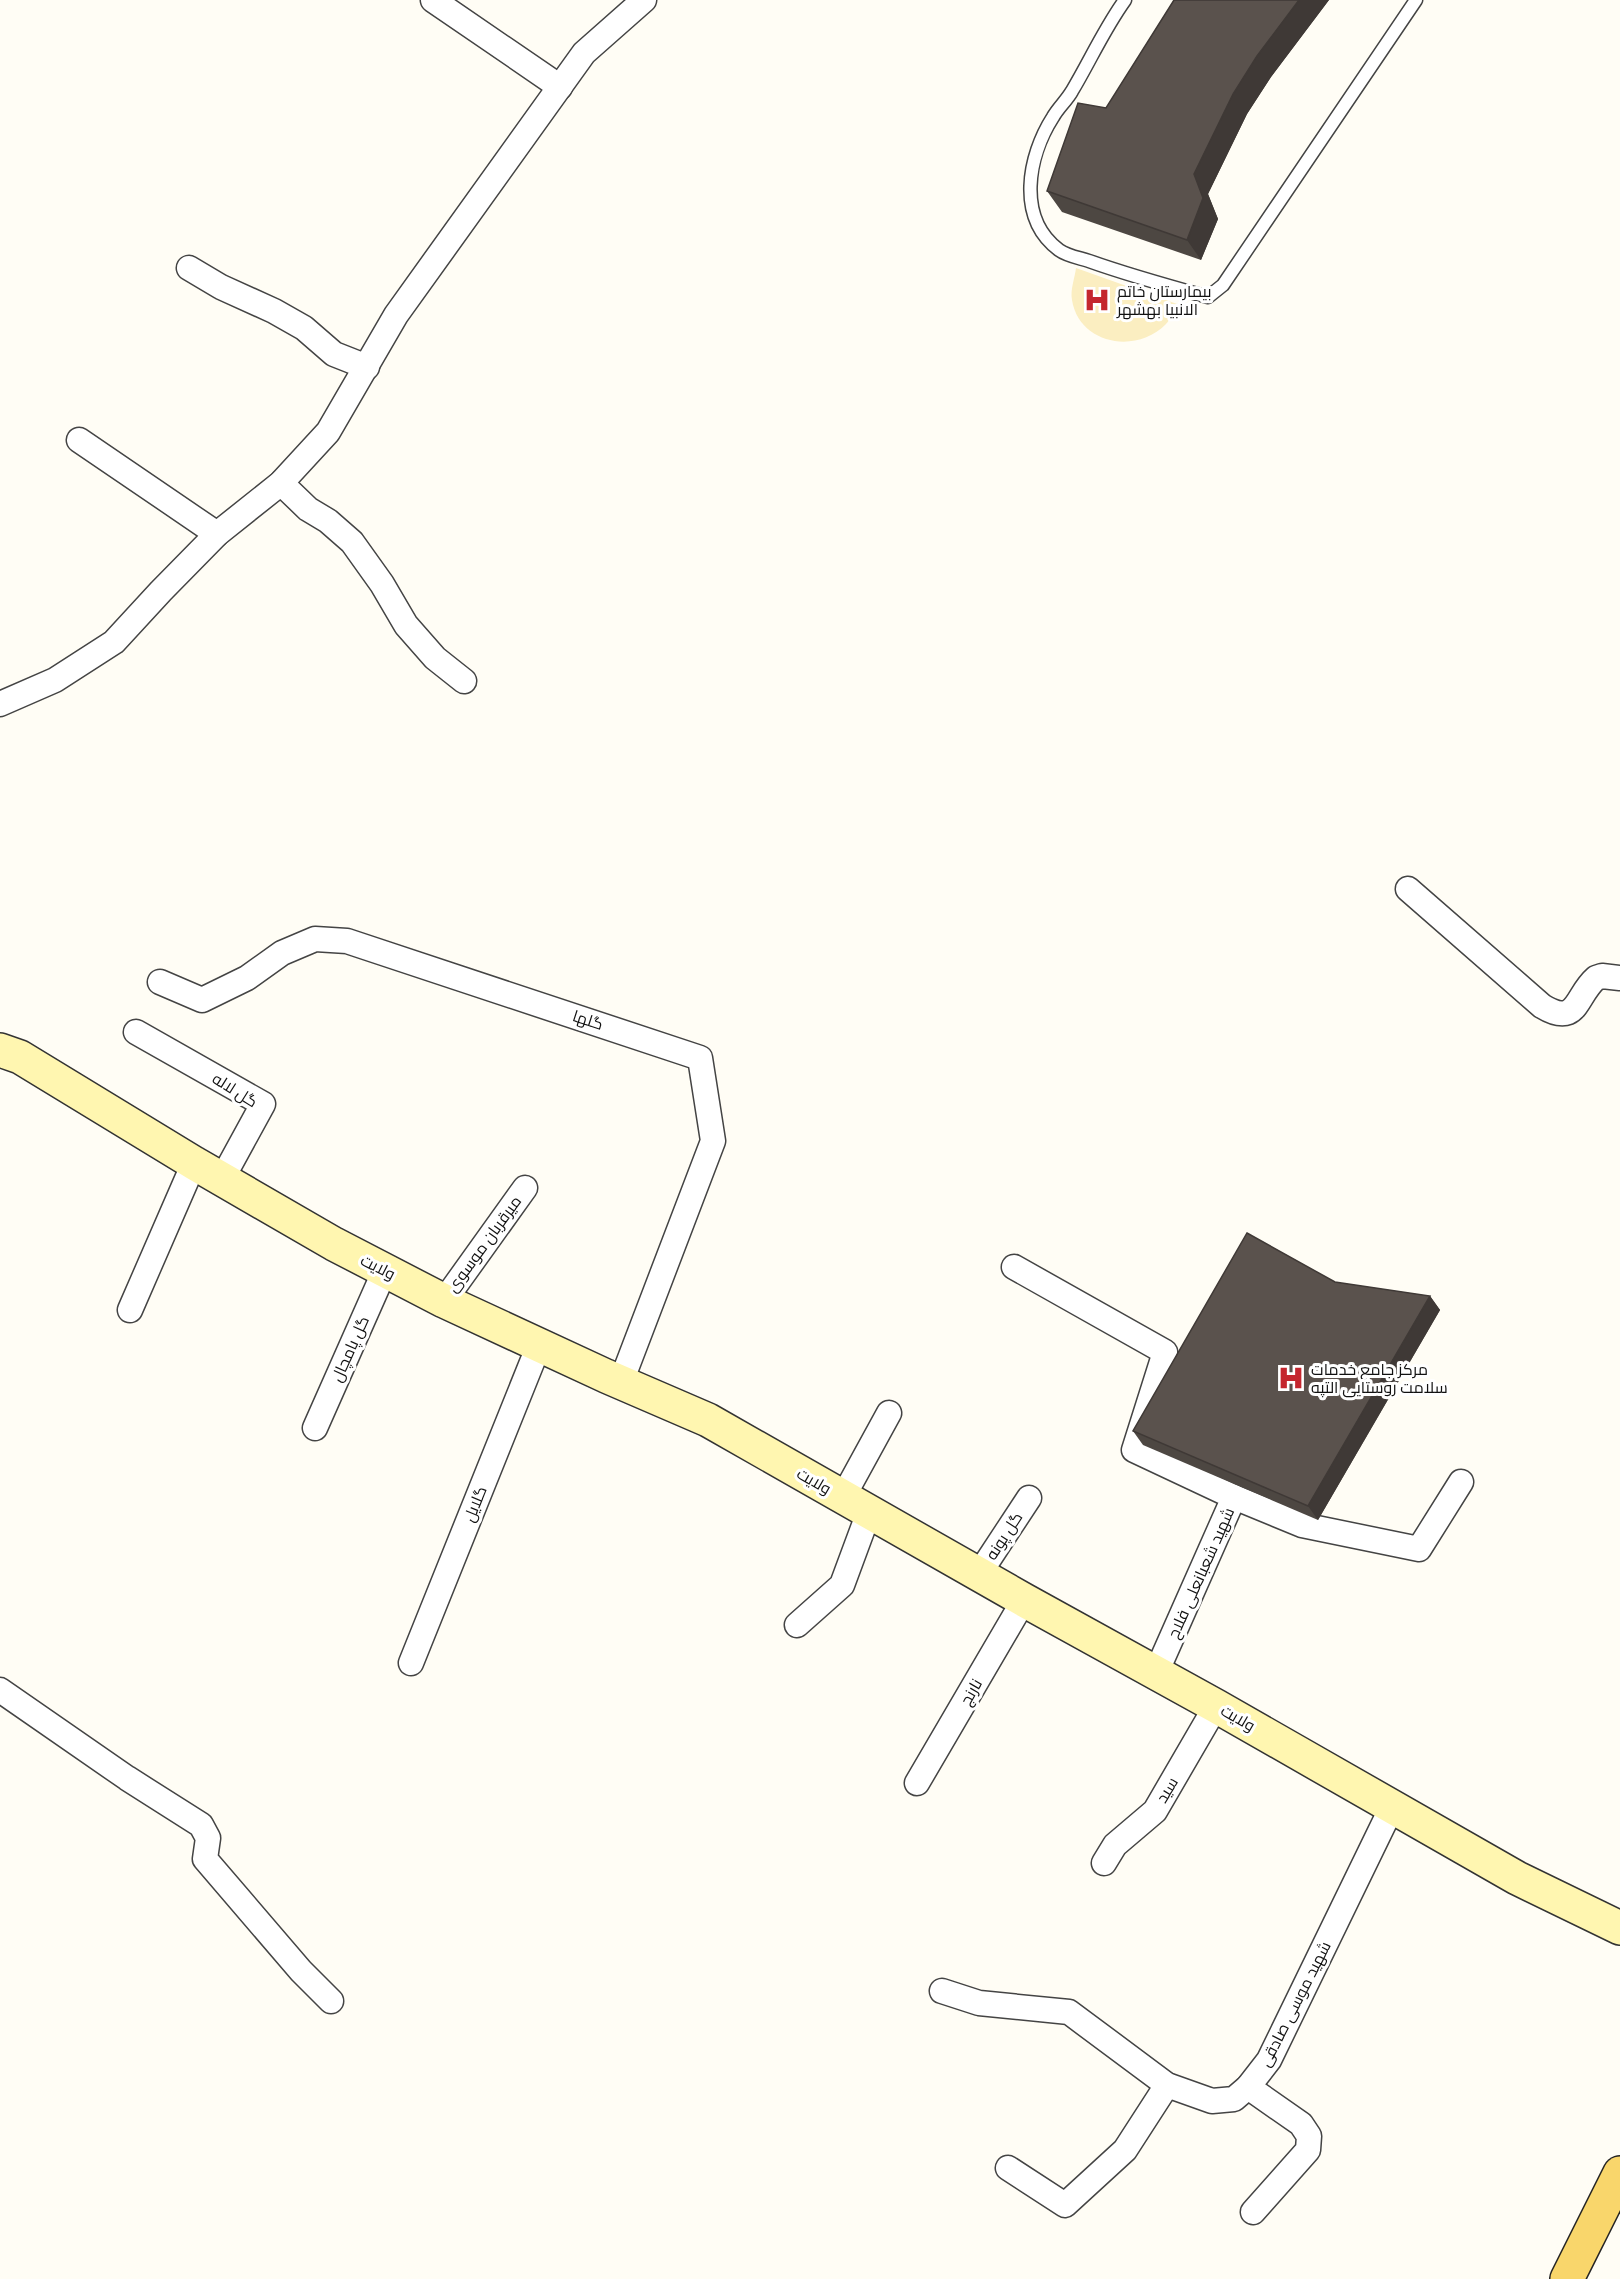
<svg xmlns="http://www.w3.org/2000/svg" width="1620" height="2279" font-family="'Times New Roman',Cairo,serif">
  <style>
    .sand { fill: #fbeec1 }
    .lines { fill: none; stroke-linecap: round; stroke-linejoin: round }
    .lane-casing { stroke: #444; stroke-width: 15 }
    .street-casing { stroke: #444; stroke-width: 27 }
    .secondary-casing { stroke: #333; stroke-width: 36 }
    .primary-casing { stroke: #222; stroke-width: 36 }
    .lane { stroke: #fff; stroke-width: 12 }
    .street { stroke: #fff; stroke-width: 24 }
    .secondary { stroke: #fff6b0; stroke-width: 33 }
    .primary { stroke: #f9d66b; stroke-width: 33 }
    .wall { fill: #4d4742 }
    .shaded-wall { fill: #3f3936 }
    .building { fill: #5a524d; stroke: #3f3936; stroke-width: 1.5 }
    .labels { text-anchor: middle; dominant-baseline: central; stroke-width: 6; stroke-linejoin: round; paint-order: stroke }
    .poi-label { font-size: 16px; fill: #111; stroke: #fff; text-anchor: start }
    .street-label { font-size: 16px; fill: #111; stroke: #fff }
  </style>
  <rect width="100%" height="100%" fill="#fffdf5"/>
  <path class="sand" d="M1076,268L1177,304C1173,311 1171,319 1166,324C1136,355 1079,344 1072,300C1070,290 1075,277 1076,268Z"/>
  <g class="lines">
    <g class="lane-casing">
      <path id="lane" d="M1125,0C1104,29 1090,61 1072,91C1067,100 1058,108 1053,117C1028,156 1016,218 1059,250C1067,256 1080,258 1089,261C1128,275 1168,286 1208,297L1223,285L1416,0"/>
    </g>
    <g class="street-casing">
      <g id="street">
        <polyline points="433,0 560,87"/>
        <polyline points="189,268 221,287 274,311 304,328 334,354 367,367"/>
        <polyline points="79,440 217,534"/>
        <polyline points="281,483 308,509 328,521 352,542 382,584 406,625 435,658 464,681"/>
        <polyline points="0,704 55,680 114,642 161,591 217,534 281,483 328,432 396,315 584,53 644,0"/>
        <path d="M1408,889L1542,1006C1578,1028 1575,996 1596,978L1602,976L1620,978"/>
        <polyline points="160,982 202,1000 247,978 282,953 315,939 347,941 700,1058 713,1141 621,1382"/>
        <polyline points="136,1032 263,1104 222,1179"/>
        <polyline points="1014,1267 1165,1352 1134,1450 1234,1497 1156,1673"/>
        <polyline points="444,1301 525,1188"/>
        <polyline points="130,1310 194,1163"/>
        <polyline points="315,1428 385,1270"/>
        <polyline points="843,1497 889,1413"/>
        <polyline points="1234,1497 1302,1525 1419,1549 1461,1482"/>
        <polyline points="979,1574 1029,1498"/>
        <polyline points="797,1625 842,1585 869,1512"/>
        <polyline points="411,1663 539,1345"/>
        <polyline points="0,1690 127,1778 201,1825 208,1838 205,1859 301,1971 331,2001"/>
        <polyline points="917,1783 1024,1600"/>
        <polyline points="1104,1863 1115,1845 1155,1811 1216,1706"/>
        <polyline points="942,1991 979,2003 1069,2012 1167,2085 1212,2101 1234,2099 1248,2087 1269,2060 1392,1807"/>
        <polyline points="1248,2087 1301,2124 1309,2136 1308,2150 1253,2212"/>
        <polyline points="1008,2168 1065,2205 1125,2150 1167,2085"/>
      </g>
    </g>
    <g class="secondary-casing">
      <polyline id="secondary" points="0,1050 20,1057 194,1163 334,1244 444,1301 606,1376 708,1420 1024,1600 1216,1706 1517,1878 1620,1928"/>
    </g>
    <g class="primary-casing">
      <polyline id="primary" points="1567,2279 1620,2173"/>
    </g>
    <use href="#lane" class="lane"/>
    <use href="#street" class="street"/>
    <use href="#secondary" class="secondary"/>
    <use href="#primary" class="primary"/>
  </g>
  <g class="wall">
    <polygon points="1174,0 1329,0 1271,77 1247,114 1208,194 1218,219 1201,260 1062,212 1047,191 1106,108"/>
    <polygon points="1430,1296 1440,1310 1318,1520 1143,1445 1133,1431"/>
  </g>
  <g class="shaded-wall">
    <polygon points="1299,0 1329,0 1271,77 1247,114 1208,194 1218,219 1201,260 1187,240 1194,174 1233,94 1257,56"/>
    <polygon points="1430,1296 1440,1310 1318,1520 1308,1506"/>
  </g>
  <g class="building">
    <polygon points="1174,0 1299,0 1257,56 1233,94 1194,174 1203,198 1187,240 1047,191 1078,103 1106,108"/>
    <polygon points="1247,1233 1335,1282 1430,1296 1308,1506 1133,1431"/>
  </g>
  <defs>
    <g id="hospital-bare" transform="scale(2.07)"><path d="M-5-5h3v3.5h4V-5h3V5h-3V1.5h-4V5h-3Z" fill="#c4262e" stroke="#fff" stroke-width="2.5" paint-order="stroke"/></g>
  </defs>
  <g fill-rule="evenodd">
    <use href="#hospital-bare" x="1097" y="300"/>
    <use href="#hospital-bare" x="1291" y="1378"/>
  </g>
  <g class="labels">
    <g class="poi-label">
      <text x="1117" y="291">بیمارستان خاتم<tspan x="1117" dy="18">الانبیا بهشهر</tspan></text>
      <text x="1311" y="1369">مرکز جامع خدمات<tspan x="1311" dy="18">سلامت روستایی التپه</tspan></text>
    </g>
    <g class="street-label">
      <text transform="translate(588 1020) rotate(18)">گلها</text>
      <text transform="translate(235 1090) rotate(32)">گل لاله</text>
      <text transform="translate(484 1244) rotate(-54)">میرقربان موسوی</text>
      <text transform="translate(378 1267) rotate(27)">ولایت</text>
      <text transform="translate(350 1349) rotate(-66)">گل پامچال</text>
      <text transform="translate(814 1481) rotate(30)">ولایت</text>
      <text transform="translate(475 1504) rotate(-68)">گلایل</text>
      <text transform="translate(1004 1536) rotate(-57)">گل پونه</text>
      <text transform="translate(1201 1573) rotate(-66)">شهید شعبانعلی فلاح</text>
      <text transform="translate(971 1692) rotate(-60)">نارنج</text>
      <text transform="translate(1238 1718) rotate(30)">ولایت</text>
      <text transform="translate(1167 1790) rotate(-59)">سید</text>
      <text transform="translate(1295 2004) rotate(-63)">شهید موسی صادقی</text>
    </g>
  </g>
</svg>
